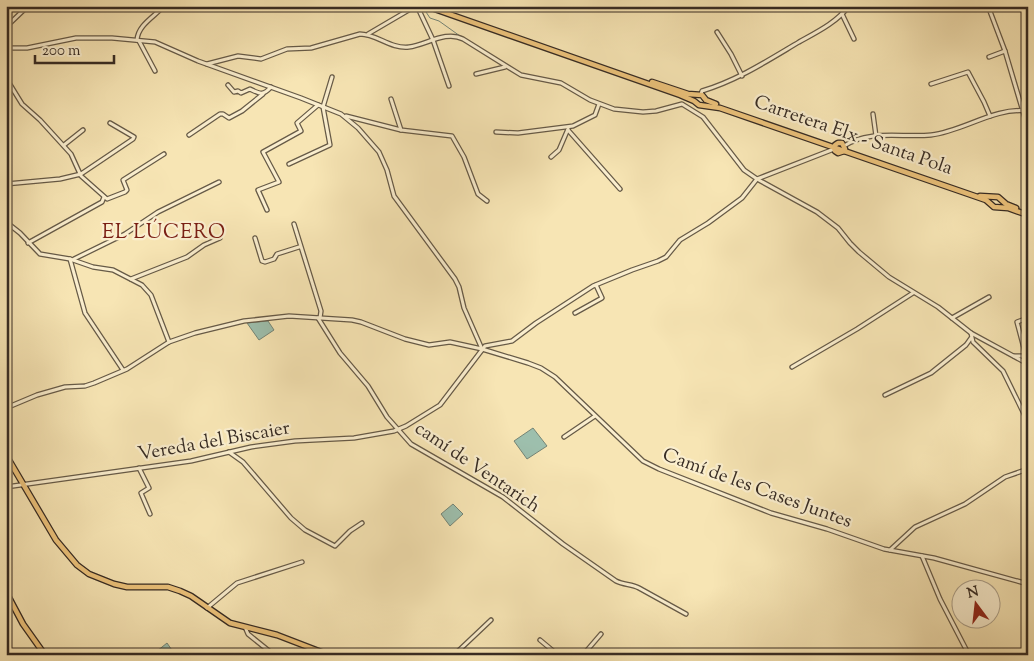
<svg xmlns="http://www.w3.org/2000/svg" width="1034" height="661" font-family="'Sorts Mill Goudy',serif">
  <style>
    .water { fill: #9dbfad; stroke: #748476 }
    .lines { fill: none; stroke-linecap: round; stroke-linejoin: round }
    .stream { stroke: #748476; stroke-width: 1 }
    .minor-casing { stroke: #665a47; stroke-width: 5.5 }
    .major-casing { stroke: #362b23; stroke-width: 7 }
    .minor { stroke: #faeece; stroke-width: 3 }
    .major { stroke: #ecc27a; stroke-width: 4.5 }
    .labels { text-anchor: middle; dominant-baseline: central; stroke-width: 4.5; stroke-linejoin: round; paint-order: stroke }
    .street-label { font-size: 19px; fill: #362b23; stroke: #faeece }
    .neighbourhood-label { font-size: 20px; letter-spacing: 1px; fill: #7a1f14; stroke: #faeece }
  </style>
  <rect width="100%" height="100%" fill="#f7e5b4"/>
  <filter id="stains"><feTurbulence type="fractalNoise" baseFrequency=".004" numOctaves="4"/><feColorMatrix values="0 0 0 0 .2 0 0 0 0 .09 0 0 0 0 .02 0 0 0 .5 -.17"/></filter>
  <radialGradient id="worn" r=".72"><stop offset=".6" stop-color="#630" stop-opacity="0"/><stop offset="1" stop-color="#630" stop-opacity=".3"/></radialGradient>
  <g class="water">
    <polygon points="268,321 274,330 259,340 247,323"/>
    <polygon points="533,428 547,446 527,459 514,441"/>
    <polygon points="453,504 463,514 450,526 441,514"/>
    <polygon points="167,643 174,653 152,655"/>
  </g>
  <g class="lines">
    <polyline class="stream" points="424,9 430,18 439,21 460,36"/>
    <g class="minor-casing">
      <g id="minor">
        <polyline points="417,6 433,40 449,86"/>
        <polyline points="988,6 1005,51 1027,125"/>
        <polyline points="842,14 854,39"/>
        <polyline points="6,27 28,6"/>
        <polyline points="717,32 731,54 742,76"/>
        <polyline points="368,34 414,7"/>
        <path d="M137,40C138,25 154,17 164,6"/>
        <polyline points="139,41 155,71"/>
        <polyline points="6,48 27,48 76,38 112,38 155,42 198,61 301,98 341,114 358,128 379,152 387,170 394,196 455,279 459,287 464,308 482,349"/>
        <polyline points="989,57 1005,51"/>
        <path d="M207,64L238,56L261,59L287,49L311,48L360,34C377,34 390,49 409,47C426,45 446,30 463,39L521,75L561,83L590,100L614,109L643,112L656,111L682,104L703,117L744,170L757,179L817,212L838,228L850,243L859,252L889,277L938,307L971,333L1028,364"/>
        <polyline points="476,74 505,67"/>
        <polyline points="6,78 22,104 40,120 71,154 81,176 107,199 125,192 127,190 123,180 164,154"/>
        <polyline points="931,84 968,72 984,102 990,116"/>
        <path d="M228,85L234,92L238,91L241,93L250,89C260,94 263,96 271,87"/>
        <path d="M701,94L702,91C738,80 767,61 799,42C817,32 836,23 849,6"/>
        <polyline points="391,99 401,130"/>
        <polyline points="873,114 876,136"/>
        <polyline points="346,116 401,130 452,136 464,157 478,194 487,201"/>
        <polyline points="568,130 620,189"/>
        <polyline points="496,132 518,133 573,126 595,115 599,104"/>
        <polyline points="189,135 220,114 223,114 229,118 242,111 263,94"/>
        <polyline points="64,145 83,130"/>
        <path d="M844,146C869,129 903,138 931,135C964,131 994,107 1028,111"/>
        <polyline points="551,157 559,150 568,129"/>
        <polyline points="289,164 330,145 323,107 332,77"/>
        <polyline points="6,184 60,179 81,174 133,139 134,137 110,123"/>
        <polyline points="267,210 258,190 279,182 263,152 301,131 297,123 318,105"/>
        <polyline points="6,222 20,233 40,254 70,259 93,267 113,270 142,285 151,295 169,342"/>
        <polyline points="294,224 321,311 320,318"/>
        <polyline points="255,238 262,261 265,262 274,259 277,254 299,247"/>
        <polyline points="28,243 102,202 104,197"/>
        <polyline points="70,259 85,313 123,370"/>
        <polyline points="74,259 125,234 158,212 219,182"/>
        <polyline points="131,279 187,257 204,245 220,238"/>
        <polyline points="575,313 602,298 596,285"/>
        <path d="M318,318L340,353L368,386L387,417L411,444L503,497L563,544L616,581C624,585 632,584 639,588C655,597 670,605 686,614"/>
        <polyline points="952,318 989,297"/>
        <polyline points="971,333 973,342 1003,371 1028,422"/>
        <polyline points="1014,356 1027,356"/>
        <polyline points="1026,356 1017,322 1028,318"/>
        <polyline points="792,367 857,329 913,293"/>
        <polyline points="885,395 931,373 966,345 971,338"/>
        <polyline points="6,408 37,395 65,387 85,386 94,383 127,369 169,342 195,333 244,321 289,316 352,320 361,322 405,339 429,345 450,342 482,349 528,363 541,368 555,377 643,461 659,469 771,513 827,529 884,549 934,558 1028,584"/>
        <polyline points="564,437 595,416"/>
        <polyline points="229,452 243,462 291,518 305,530 335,546 350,531 362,523"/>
        <polyline points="139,468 149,488 141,493 150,514"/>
        <polyline points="6,487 191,461 251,447 295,441 354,438 394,431 406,426 440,405 485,346 512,341 536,323 593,286 632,270 658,261 666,257 680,240 708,223 742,198 757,179 834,149"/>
        <polyline points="890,550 915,527 965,504 1005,477 1028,469"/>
        <polyline points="922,556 940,599 969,655"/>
        <polyline points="207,608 237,583 302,562"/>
        <polyline points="245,627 248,634 274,655"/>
        <polyline points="540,640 558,655"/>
        <polyline points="454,655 491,620"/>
        <polyline points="583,655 601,634"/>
      </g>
    </g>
    <g class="major-casing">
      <g id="major">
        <polyline points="411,6 417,6"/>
        <polyline points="426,6 680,95 694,101 699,105 720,108 986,200 994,207 1008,208 1028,215"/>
        <polyline points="652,82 688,94 702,95 706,100 716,104"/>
        <polyline points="835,145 838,143 842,143 845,149"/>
        <polyline points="834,147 835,151 838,153 844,151"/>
        <polyline points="980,196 998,197 1006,204 1016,208"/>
        <polyline points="6,455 56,540 77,565 89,574 114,584 127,587 168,587 180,591 191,596 230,623 277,635 329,655"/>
        <polyline points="6,592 23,624 45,655"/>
      </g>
    </g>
    <use href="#minor" class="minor"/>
    <use href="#major" class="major"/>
  </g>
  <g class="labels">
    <g class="street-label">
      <text transform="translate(853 136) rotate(19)">Carretera Elx - Santa Pola</text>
      <text transform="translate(214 442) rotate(-10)">Vereda del Biscaier</text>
      <text transform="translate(477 468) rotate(34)">camí de Ventarich</text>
      <text transform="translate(757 489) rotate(20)">Camí de les Cases Juntes</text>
    </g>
    <g class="neighbourhood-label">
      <text x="164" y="233">EL LÚCERO</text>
    </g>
  </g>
  <rect width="1034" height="661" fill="none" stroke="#f7e5b4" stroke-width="25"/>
  <rect x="8" y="8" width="1019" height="646" fill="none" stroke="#362b23" stroke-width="2.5"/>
  <rect x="12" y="12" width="1009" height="636" fill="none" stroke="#362b23"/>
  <g transform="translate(976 604) rotate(345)"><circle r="24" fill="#faeece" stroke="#aca08a"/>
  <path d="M0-4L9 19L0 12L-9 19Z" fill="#8f2418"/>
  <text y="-8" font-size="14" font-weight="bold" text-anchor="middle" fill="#362b23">N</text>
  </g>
  <path d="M35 55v8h79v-8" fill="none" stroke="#362b23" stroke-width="2.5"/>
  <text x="42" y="55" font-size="15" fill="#362b23" stroke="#faeece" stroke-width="4" paint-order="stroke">200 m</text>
  <rect width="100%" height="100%" filter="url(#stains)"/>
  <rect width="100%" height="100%" fill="url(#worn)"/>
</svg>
